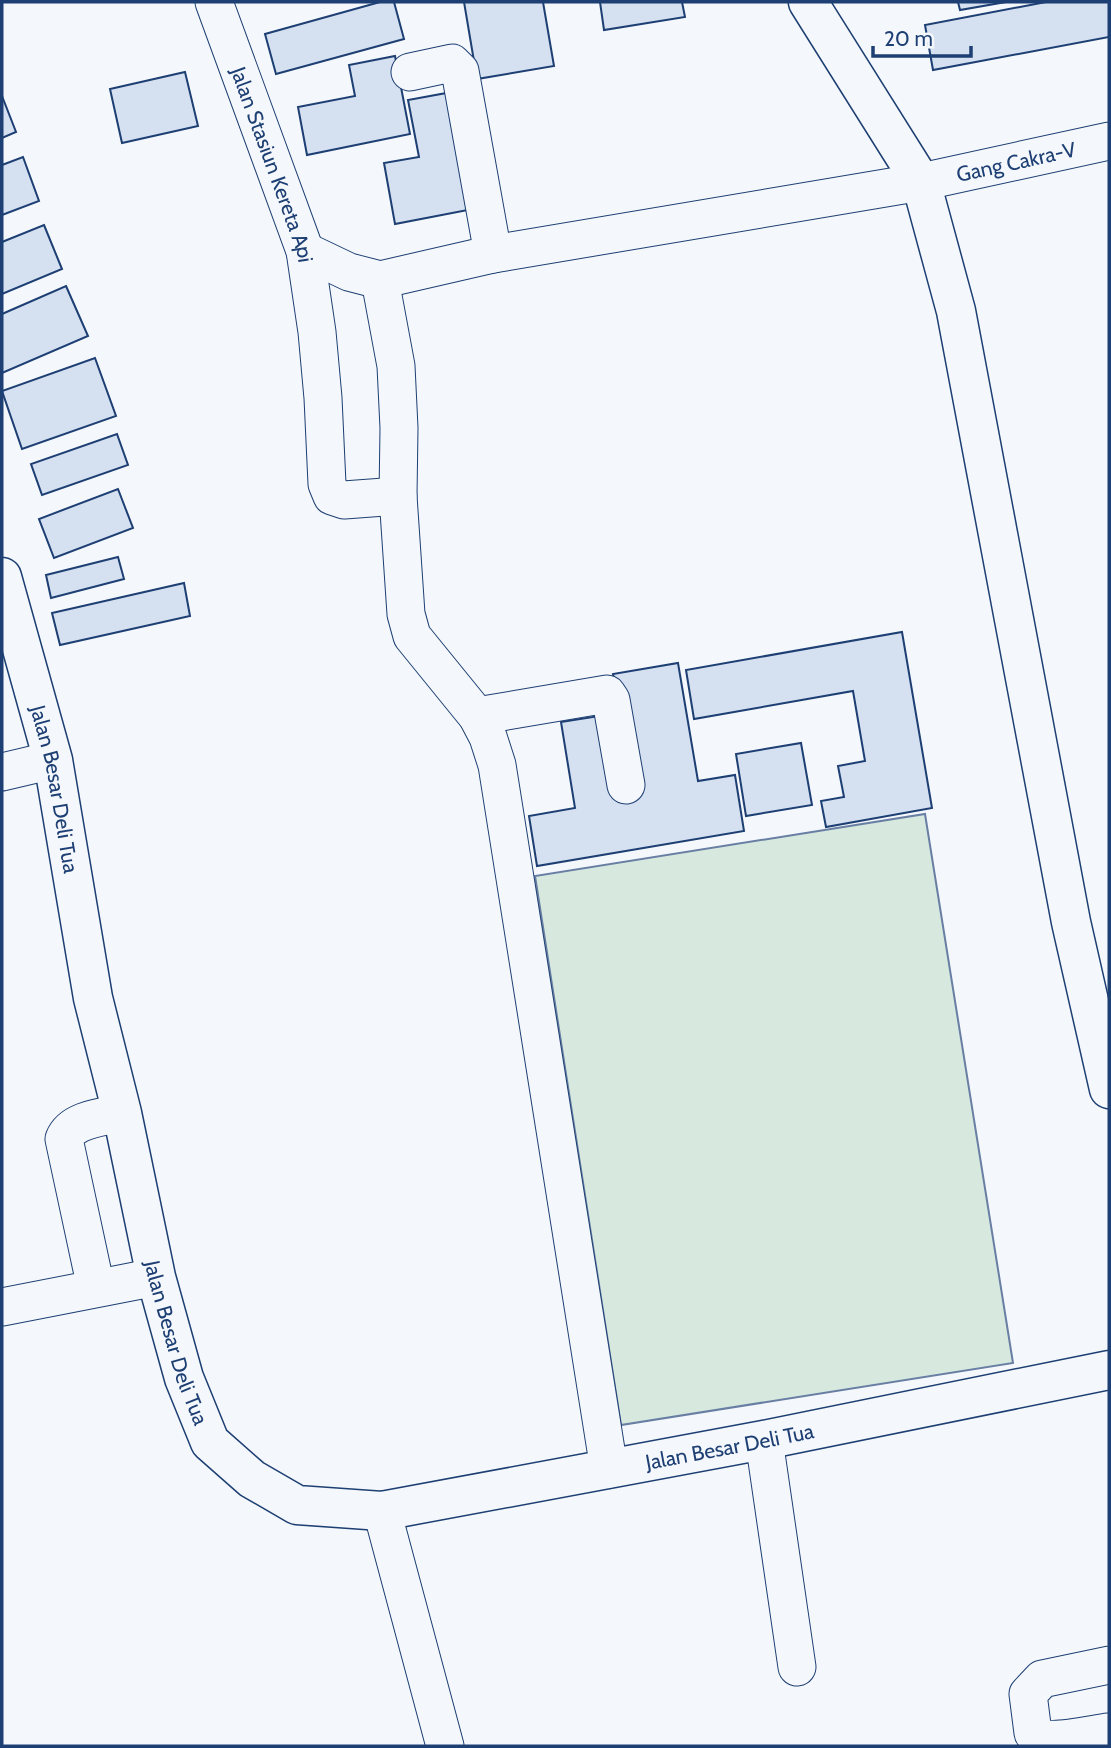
<svg xmlns="http://www.w3.org/2000/svg" width="1111" height="1748" font-family="Cabin,sans-serif">
  <style>
    .green { fill: #d7e8df; stroke: #687fa3; stroke-width: 2 }
    .building { fill: #d5e0f0; stroke: #1d3f73; stroke-width: 2 }
    .lines { fill: none; stroke-linecap: round; stroke-linejoin: round }
    .minor-casing { stroke: #1d3f73; stroke-width: 39 }
    .major-casing { stroke: #1d3f73; stroke-width: 41 }
    .minor { stroke: #f4f7fb; stroke-width: 37 }
    .major { stroke: #f4f7fb; stroke-width: 38 }
    .labels { text-anchor: middle; dominant-baseline: central; stroke-width: 5; stroke-linejoin: round; paint-order: stroke }
    .street-label { font-size: 21px; fill: #1d3f73; stroke: #f4f7fb }
  </style>
  <rect width="100%" height="100%" fill="#f4f7fb"/>
  <polygon class="green" points="925,814 1013,1363 621,1425 535,876"/>
  <g class="building">
    <polygon points="380,2 394,2 404,39 276,74 265,34"/>
    <polygon points="464,2 543,2 554,66 477,79"/>
    <polygon points="600,2 682,2 685,17 604,30"/>
    <polygon points="958,2 1006,2 960,10"/>
    <polygon points="1046,2 1109,2 1109,37 933,70 925,25"/>
    <polygon points="395,56 410,134 307,155 298,107 355,96 349,65"/>
    <polygon points="185,72 198,126 122,143 110,89"/>
    <polygon points="452,92 473,209 395,224 384,163 419,157 408,100"/>
    <polygon points="2,96 16,132 2,138"/>
    <polygon points="23,157 39,201 2,215 2,165"/>
    <polygon points="44,225 62,269 2,294 2,242"/>
    <polygon points="66,286 88,336 2,373 2,314"/>
    <polygon points="95,358 116,416 22,449 2,391"/>
    <polygon points="117,434 128,465 42,495 31,464"/>
    <polygon points="118,489 133,528 54,558 39,519"/>
    <polygon points="118,557 124,579 51,598 46,575"/>
    <polygon points="184,583 190,616 60,645 52,613"/>
    <polygon points="902,632 932,808 826,827 821,801 844,797 838,766 865,761 853,691 694,719 686,670"/>
    <polygon points="678,663 698,781 735,775 744,831 537,866 529,816 575,808 561,722 599,716 633,790 613,674"/>
    <polygon points="801,743 812,805 746,816 736,754"/>
  </g>
  <g class="lines">
    <g class="minor-casing">
      <g id="minor">
        <path id="s1" d="M214,2L305,251L317,332L323,398L327,484L332,496L344,500L398,496"/>
        <polyline points="410,72 452,63 460,71 493,254"/>
        <path id="s2" d="M305,251L349,272L380,280L493,254L921,182L1109,141"/>
        <polyline points="380,280 396,366 399,428 398,496 406,614 412,636 477,716 488,737 497,765 609,1469"/>
        <polyline points="477,716 607,694 611,700 626,785"/>
        <polyline points="2,772 53,760"/>
        <path d="M96,1288L64,1139C72,1119 103,1117 122,1113"/>
        <polyline points="2,1307 156,1277"/>
        <polyline points="764,1440 797,1667"/>
        <polyline points="382,1511 445,1746"/>
        <path d="M1109,1665L1042,1679L1028,1694L1033,1733C1047,1746 1090,1734 1109,1732"/>
      </g>
    </g>
    <g class="major-casing">
      <g id="major">
        <polyline points="808,2 921,182 956,311 1071,922 1109,1089"/>
        <path id="s3" d="M2,577L53,760L93,998L122,1113L156,1277L184,1378L210,1442L252,1479L297,1505L382,1511L764,1440L1109,1370"/>
      </g>
    </g>
    <use href="#minor" class="minor"/>
    <use href="#major" class="major"/>
  </g>
  <g class="labels">
    <g class="street-label">
      <text stroke="none"><textPath href="#s1" startOffset="173">Jalan Stasiun Kereta Api</textPath></text>
      <text stroke="none"><textPath href="#s2" startOffset="728">Gang Cakra-V</textPath></text>
      <text stroke="none"><textPath href="#s3" startOffset="219">Jalan Besar Deli Tua</textPath></text>
      <text stroke="none"><textPath href="#s3" startOffset="786">Jalan Besar Deli Tua</textPath></text>
      <text stroke="none"><textPath href="#s3" startOffset="1438">Jalan Besar Deli Tua</textPath></text>
    </g>
  </g>
  <rect width="1111" height="1748" fill="none" stroke="#1d3f73" stroke-width="7"/>
  <path d="M873 46v10h98v-10" fill="none" stroke="#1d3f73" stroke-width="3.5"/>
  <text x="884" y="46" font-size="21" fill="#1d3f73" stroke="#f4f7fb" stroke-width="5" paint-order="stroke">20 m</text>
</svg>
